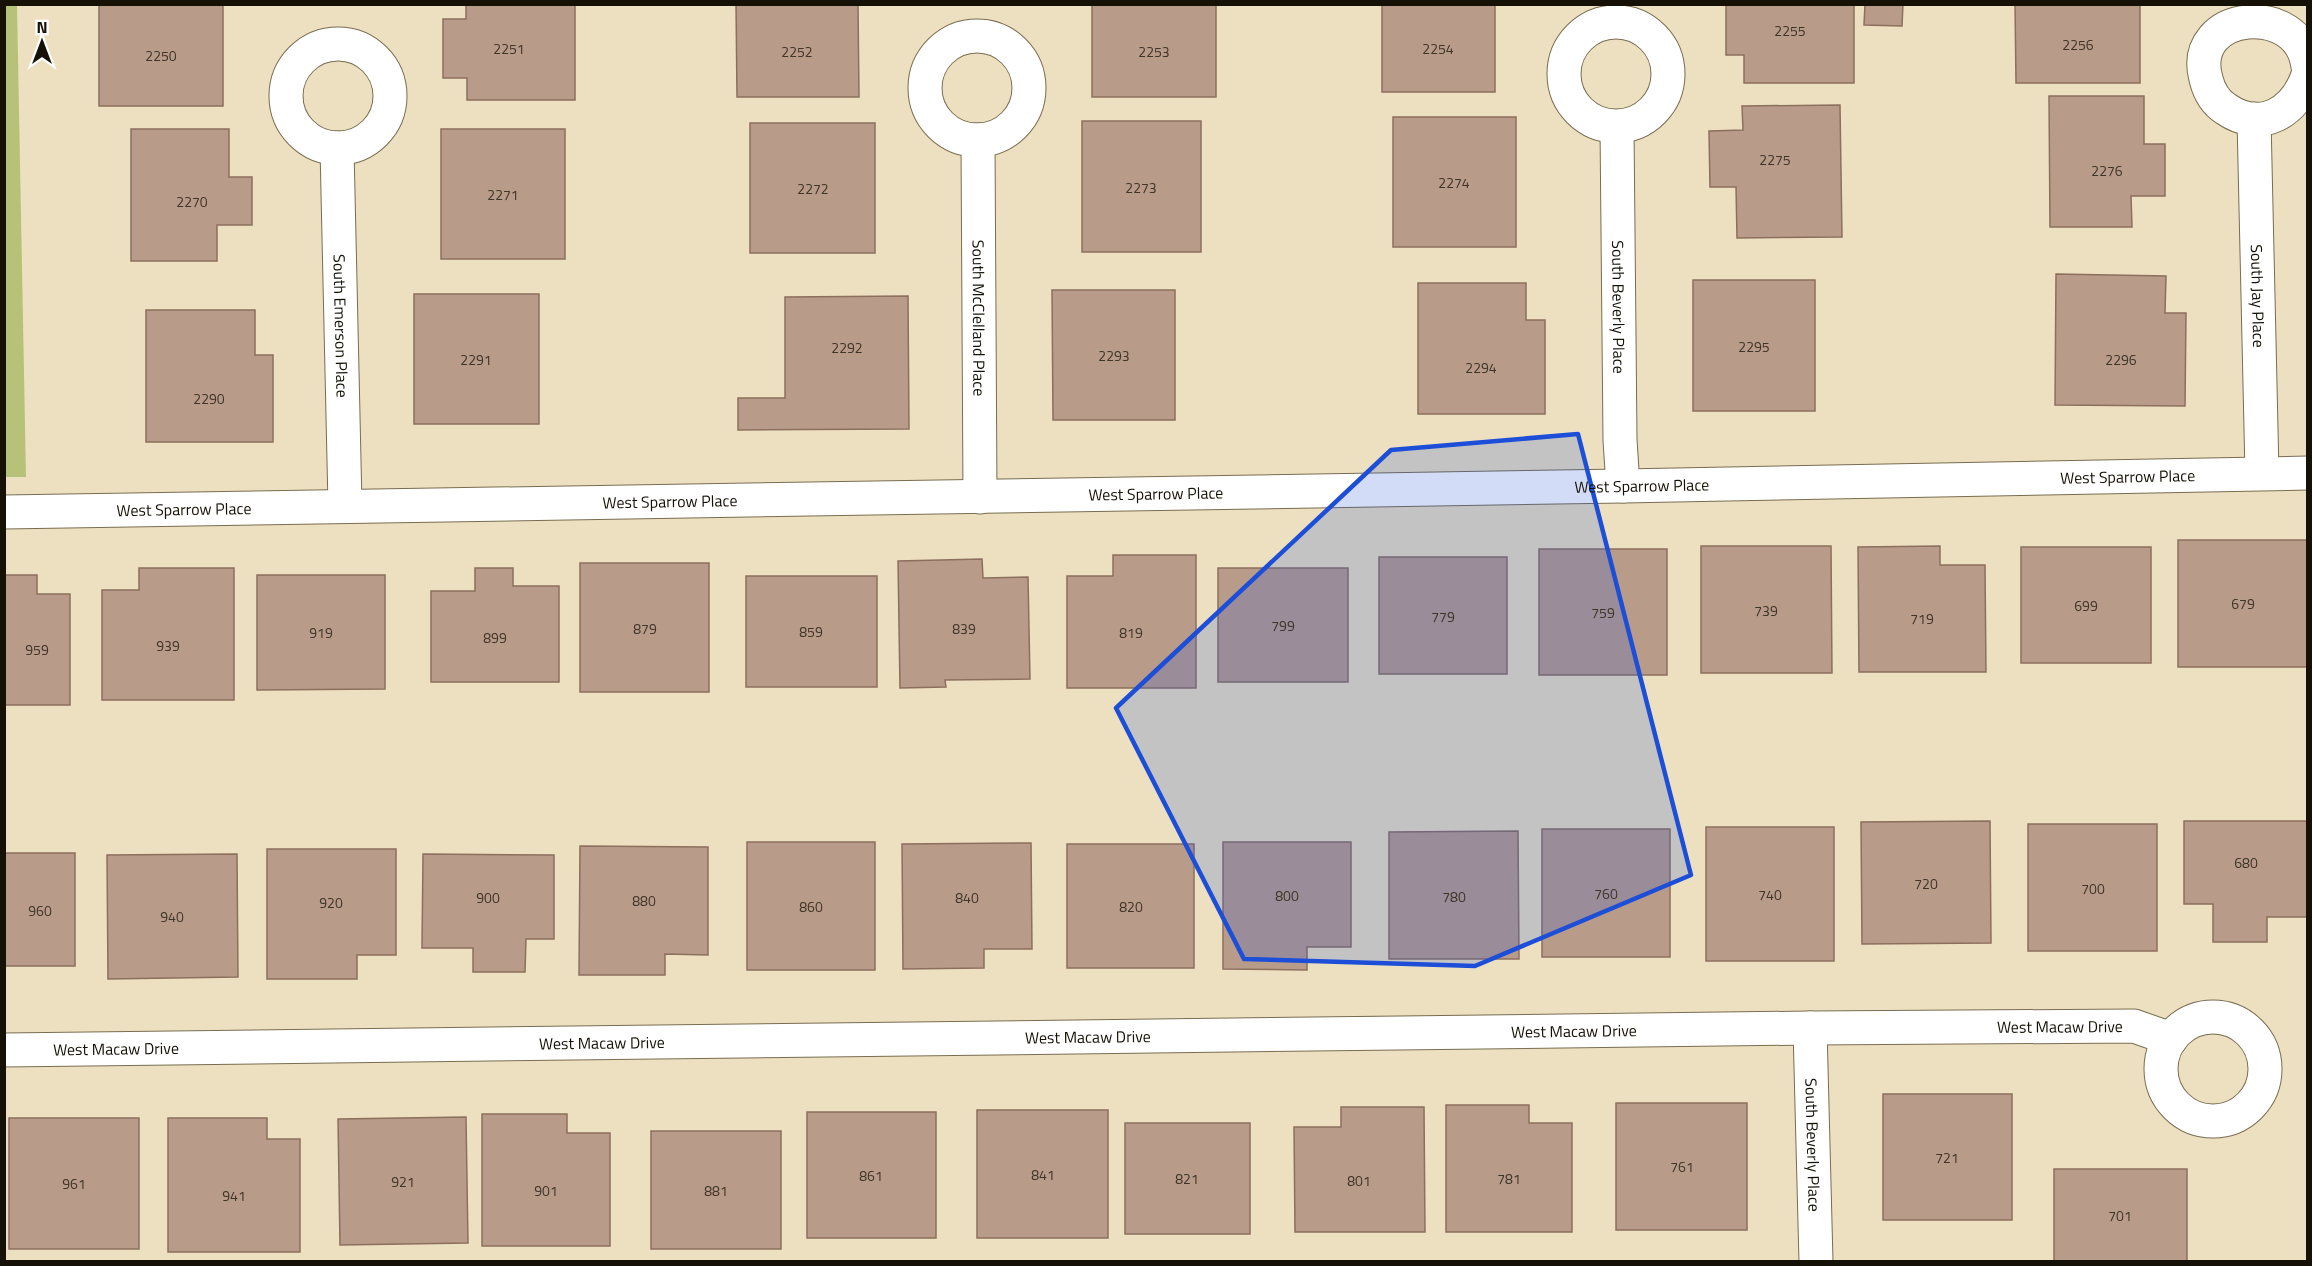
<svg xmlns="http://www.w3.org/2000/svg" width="2312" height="1266" font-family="'Titillium Web',sans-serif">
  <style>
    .green { fill: #b7c279 }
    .building { fill: #b99b89; stroke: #8c6f5e; stroke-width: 1.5 }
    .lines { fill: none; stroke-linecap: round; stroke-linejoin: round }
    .minor-casing { stroke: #796d51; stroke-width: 35 }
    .minor { stroke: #fff; stroke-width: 33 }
    .marked { fill: #1d4ed8; fill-opacity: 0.2; stroke: #1d4ed8; stroke-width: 4.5; stroke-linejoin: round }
    .labels { text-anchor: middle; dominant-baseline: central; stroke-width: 6; stroke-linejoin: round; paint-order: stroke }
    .number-label { font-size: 14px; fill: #3e3427 }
    .street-label { font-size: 16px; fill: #151106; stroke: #fff }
  </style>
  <rect width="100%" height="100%" fill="#ede0c0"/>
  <polygon class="green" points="4,5 17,5 26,477 4,477"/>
  <g class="building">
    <rect x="99" y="4" width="124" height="102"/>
    <polygon points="466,4 575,4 575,100 467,100 467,78 443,78 443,19 466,19"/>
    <polygon points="736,4 858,4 859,97 737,97"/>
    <rect x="1092" y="4" width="124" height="93"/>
    <rect x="1382" y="4" width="113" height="88"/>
    <polygon points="1726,4 1854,4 1854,83 1744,83 1744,55 1726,55"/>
    <polygon points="1865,4 1903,4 1902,26 1864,25"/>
    <polygon points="2015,4 2140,4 2140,83 2016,83"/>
    <polygon points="2049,96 2144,96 2144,144 2165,144 2165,196 2131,196 2132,227 2050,227"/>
    <polygon points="1840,105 1842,237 1737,238 1736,187 1710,187 1709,131 1743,130 1742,106"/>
    <rect x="1393" y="117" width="123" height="130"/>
    <rect x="1082" y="121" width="119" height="131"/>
    <rect x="750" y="123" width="125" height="130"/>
    <polygon points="131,129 229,129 229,177 252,177 252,225 217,225 217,261 131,261"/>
    <rect x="441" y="129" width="124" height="130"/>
    <polygon points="2056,274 2166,276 2165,313 2186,313 2185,406 2055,405"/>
    <rect x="1693" y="280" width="122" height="131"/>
    <polygon points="1418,283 1526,283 1526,320 1545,320 1545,414 1418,414"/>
    <polygon points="1052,290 1175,290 1175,420 1053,420"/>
    <rect x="414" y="294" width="125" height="130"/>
    <polygon points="908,296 909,429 738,430 738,398 785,398 785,297"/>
    <polygon points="146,310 255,310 255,355 273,355 273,442 146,442"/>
    <rect x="2178" y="540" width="130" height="127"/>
    <polygon points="1701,546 1831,546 1832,673 1701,673"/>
    <polygon points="1940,546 1940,565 1985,565 1986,672 1859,672 1858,547"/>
    <rect x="2021" y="547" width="130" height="116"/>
    <rect x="1539" y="549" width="128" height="126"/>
    <polygon points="1113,555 1196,555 1196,688 1067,688 1067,576 1113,576"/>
    <rect x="1379" y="557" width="128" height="117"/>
    <polygon points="982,559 983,578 1028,577 1030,679 945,680 946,687 900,688 898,561"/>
    <rect x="580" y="563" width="129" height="129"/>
    <polygon points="139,568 234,568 234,700 102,700 102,590 139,590"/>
    <polygon points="475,568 513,568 513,586 559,586 559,682 431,682 431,591 475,591"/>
    <rect x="1218" y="568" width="130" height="114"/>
    <polygon points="4,575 37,575 37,594 70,594 70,705 4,705"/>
    <polygon points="257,575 385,575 385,689 257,690"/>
    <rect x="746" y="576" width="131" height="111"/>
    <polygon points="1990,821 1991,943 1862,944 1861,822"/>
    <polygon points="2184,821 2308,821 2308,917 2267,917 2267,942 2213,942 2213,904 2184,904"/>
    <rect x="2028" y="824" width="129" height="127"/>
    <rect x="1706" y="827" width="128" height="134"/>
    <rect x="1542" y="829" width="128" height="128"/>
    <polygon points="1518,831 1519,959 1389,959 1389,832"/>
    <rect x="747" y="842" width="128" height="128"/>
    <polygon points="1223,842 1351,842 1351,947 1307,947 1307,970 1223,969"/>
    <polygon points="1031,843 1032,949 984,949 984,968 903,969 902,844"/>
    <rect x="1067" y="844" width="127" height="124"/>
    <polygon points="580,846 708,847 708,955 665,954 665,975 579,975"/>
    <polygon points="267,849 396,849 396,955 357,955 357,979 267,979"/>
    <rect x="4" y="853" width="71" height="113"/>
    <polygon points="237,854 238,977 108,979 107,855"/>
    <polygon points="423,854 554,855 554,939 526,939 525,972 473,972 473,948 422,948"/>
    <rect x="1883" y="1094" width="129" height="126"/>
    <rect x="1616" y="1103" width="131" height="127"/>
    <polygon points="1446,1105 1529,1105 1529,1123 1572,1123 1572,1232 1446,1232"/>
    <polygon points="1341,1107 1424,1107 1425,1232 1295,1232 1294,1127 1341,1127"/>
    <rect x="977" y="1110" width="131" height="128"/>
    <rect x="807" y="1112" width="129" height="126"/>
    <polygon points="482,1114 567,1114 567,1133 610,1133 610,1246 482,1246"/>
    <polygon points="466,1117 468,1243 340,1245 338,1119"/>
    <rect x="9" y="1118" width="130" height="131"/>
    <polygon points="168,1118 267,1118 267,1139 300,1139 300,1252 168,1252"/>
    <rect x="1125" y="1123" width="125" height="111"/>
    <rect x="651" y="1131" width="130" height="118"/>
    <rect x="2054" y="1169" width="133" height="93"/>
  </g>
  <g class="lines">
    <g class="minor-casing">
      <g id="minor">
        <circle cx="1616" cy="74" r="52"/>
        <circle cx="977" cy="88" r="52"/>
        <circle cx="338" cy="96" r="52"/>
        <path d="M2308,67C2301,0 2187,10 2206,79C2209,91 2215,102 2226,109C2261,133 2295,113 2308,75"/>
        <path id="s1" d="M2254,119L2262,473"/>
        <path id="s2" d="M1617,127L1620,440L1623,486"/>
        <path id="s3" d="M978,140L980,497"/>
        <path id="s4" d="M337,148L345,505"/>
        <path id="s5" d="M4,512L1623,486L2308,473"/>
        <circle cx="2213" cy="1069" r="52"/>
        <path id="s6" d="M1810,1028L1816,1262"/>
        <path id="s7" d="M4,1050L1810,1028L2134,1026L2171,1039"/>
      </g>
    </g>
    <use href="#minor" class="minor"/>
  </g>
  <path class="marked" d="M1578,434L1691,875L1475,966L1244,959L1116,708L1391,450Z"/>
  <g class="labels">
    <g class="number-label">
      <text x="1790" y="30">2255</text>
      <text x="2078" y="44">2256</text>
      <text x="509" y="48">2251</text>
      <text x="1438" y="48">2254</text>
      <text x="797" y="51">2252</text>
      <text x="1154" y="51">2253</text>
      <text x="161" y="55">2250</text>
      <text x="1775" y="159">2275</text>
      <text x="2107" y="170">2276</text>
      <text x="1454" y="182">2274</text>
      <text x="1141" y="187">2273</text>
      <text x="813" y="188">2272</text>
      <text x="503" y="194">2271</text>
      <text x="192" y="201">2270</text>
      <text x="1754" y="346">2295</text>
      <text x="847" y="347">2292</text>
      <text x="1114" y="355">2293</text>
      <text x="476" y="359">2291</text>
      <text x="2121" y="359">2296</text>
      <text x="1481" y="367">2294</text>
      <text x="209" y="398">2290</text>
      <text x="2243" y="603">679</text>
      <text x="2086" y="605">699</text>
      <text x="1766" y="610">739</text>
      <text x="1603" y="612">759</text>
      <text x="1443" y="616">779</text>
      <text x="1922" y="618">719</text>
      <text x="1283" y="625">799</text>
      <text x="645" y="628">879</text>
      <text x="964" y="628">839</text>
      <text x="811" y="631">859</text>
      <text x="321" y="632">919</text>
      <text x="1131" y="632">819</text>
      <text x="495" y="637">899</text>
      <text x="168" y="645">939</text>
      <text x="37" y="649">959</text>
      <text x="2246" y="862">680</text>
      <text x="1926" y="883">720</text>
      <text x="2093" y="888">700</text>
      <text x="1606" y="893">760</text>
      <text x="1770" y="894">740</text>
      <text x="1287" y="895">800</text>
      <text x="1454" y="896">780</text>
      <text x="488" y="897">900</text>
      <text x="967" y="897">840</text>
      <text x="644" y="900">880</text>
      <text x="331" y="902">920</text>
      <text x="811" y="906">860</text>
      <text x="1131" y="906">820</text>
      <text x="40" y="910">960</text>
      <text x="172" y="916">940</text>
      <text x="1947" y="1157">721</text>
      <text x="1682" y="1166">761</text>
      <text x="1043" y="1174">841</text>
      <text x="871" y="1175">861</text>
      <text x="1187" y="1178">821</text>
      <text x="1509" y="1178">781</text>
      <text x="1359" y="1180">801</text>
      <text x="403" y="1181">921</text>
      <text x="74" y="1183">961</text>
      <text x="546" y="1190">901</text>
      <text x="716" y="1190">881</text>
      <text x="234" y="1195">941</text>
      <text x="2120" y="1215">701</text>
    </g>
    <g class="street-label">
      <text stroke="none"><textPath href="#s1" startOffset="177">South Jay Place</textPath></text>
      <text stroke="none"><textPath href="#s2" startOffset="180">South Beverly Place</textPath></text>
      <text stroke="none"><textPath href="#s3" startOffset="178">South McClelland Place</textPath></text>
      <text stroke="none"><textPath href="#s4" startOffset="178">South Emerson Place</textPath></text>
      <text stroke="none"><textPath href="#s5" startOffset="2124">West Sparrow Place</textPath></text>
      <text stroke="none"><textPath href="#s5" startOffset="1638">West Sparrow Place</textPath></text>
      <text stroke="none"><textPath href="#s5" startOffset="1152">West Sparrow Place</textPath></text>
      <text stroke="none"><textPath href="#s5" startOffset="666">West Sparrow Place</textPath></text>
      <text stroke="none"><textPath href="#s5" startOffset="180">West Sparrow Place</textPath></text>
      <text stroke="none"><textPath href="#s7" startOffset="2056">West Macaw Drive</textPath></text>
      <text stroke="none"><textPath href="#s7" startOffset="1570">West Macaw Drive</textPath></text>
      <text stroke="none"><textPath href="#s7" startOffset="1084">West Macaw Drive</textPath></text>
      <text stroke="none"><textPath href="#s7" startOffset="598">West Macaw Drive</textPath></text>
      <text stroke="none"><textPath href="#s7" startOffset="112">West Macaw Drive</textPath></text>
      <text stroke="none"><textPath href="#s6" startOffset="117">South Beverly Place</textPath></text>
    </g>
  </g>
  <rect width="2312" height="1266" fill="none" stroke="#151106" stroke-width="12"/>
  <g transform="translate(42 42)" stroke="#ffffff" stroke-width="4.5" paint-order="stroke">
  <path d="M0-4.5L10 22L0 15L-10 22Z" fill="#151106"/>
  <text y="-9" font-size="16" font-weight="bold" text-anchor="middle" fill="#151106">N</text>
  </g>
</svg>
